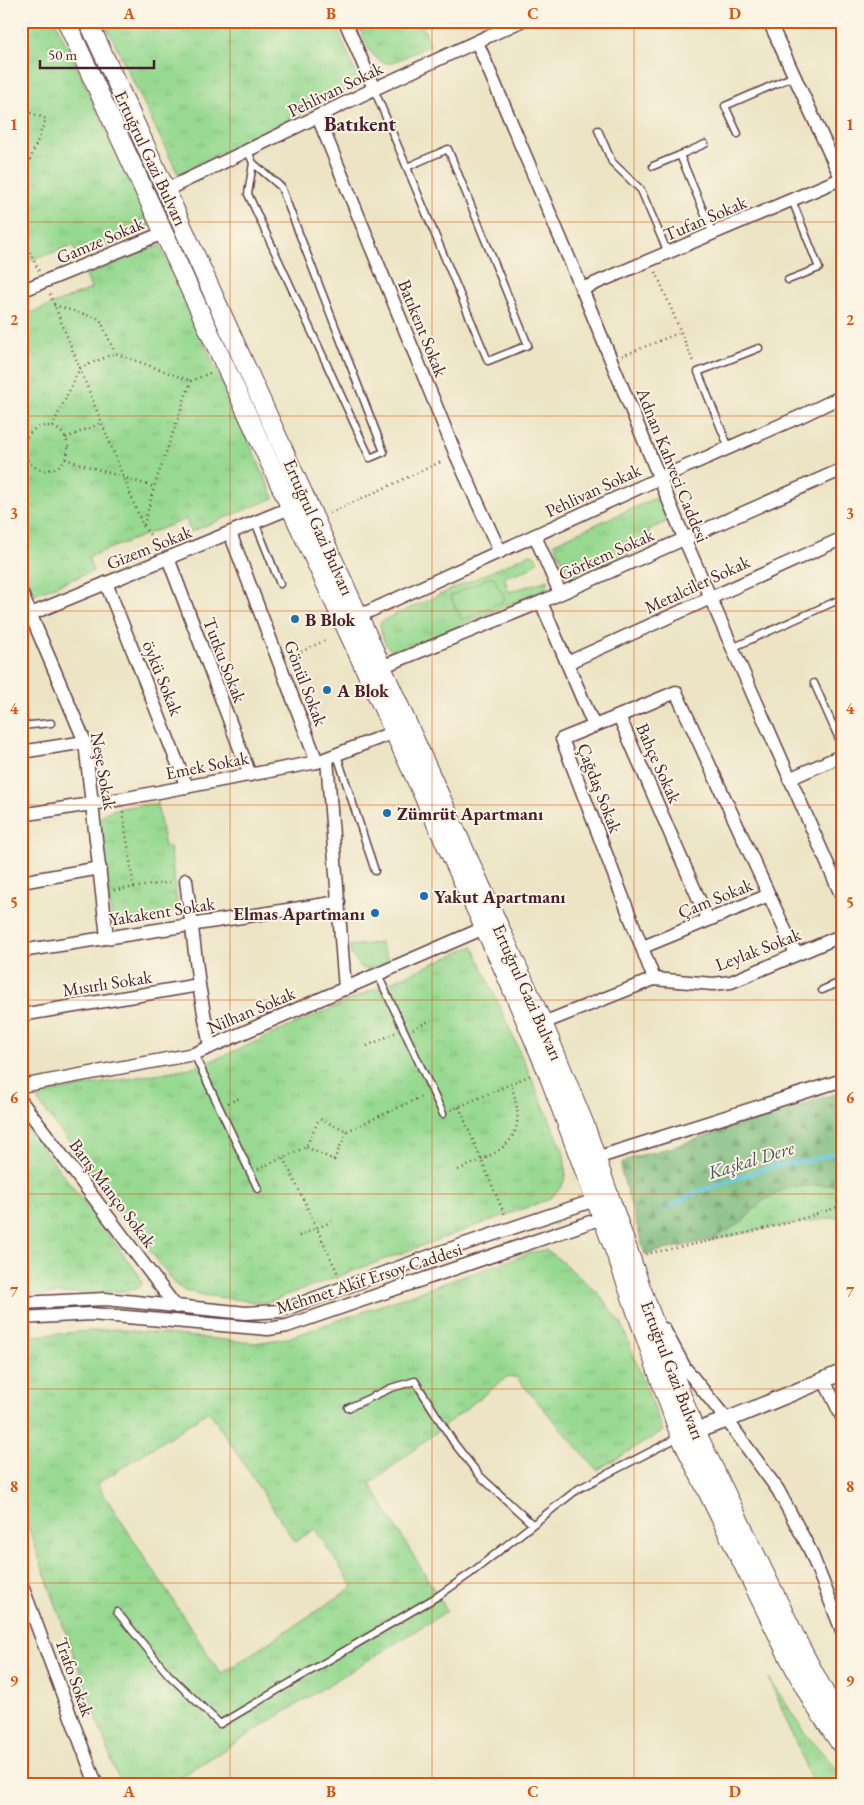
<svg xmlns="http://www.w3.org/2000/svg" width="864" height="1805" font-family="'EB Garamond',serif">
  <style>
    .grass { fill: url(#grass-tufts); stroke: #707c5e; fill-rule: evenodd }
    .forest { fill: url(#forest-firs); stroke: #626c53 }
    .garden { fill: #97d991; stroke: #707c5e }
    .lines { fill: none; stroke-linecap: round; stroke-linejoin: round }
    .stream { stroke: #5dc5da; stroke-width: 4.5 }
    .service-casing { stroke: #623d42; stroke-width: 9 }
    .minor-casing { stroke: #623d42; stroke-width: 15 }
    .tertiary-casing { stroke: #623d42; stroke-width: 18 }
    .secondary-casing { stroke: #623d42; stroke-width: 20 }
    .path { stroke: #623d42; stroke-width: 2.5; stroke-dasharray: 1 4; stroke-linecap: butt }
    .service { stroke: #fff; stroke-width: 6 }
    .minor { stroke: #fff; stroke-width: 12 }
    .tertiary { stroke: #fff; stroke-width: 15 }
    .secondary { stroke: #fff; stroke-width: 18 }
    .grid { fill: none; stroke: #d8530f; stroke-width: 1; stroke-opacity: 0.55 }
    .poi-dot { fill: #1f6fb2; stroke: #fcf5e5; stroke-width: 2 }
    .labels { text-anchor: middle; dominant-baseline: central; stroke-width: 4; stroke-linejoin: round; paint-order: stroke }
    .street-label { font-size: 18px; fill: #4a1f2b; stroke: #fcf5e5 }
    .poi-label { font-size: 18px; font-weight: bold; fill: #4a1f2b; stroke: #fcf5e5; text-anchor: start }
    .water-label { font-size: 19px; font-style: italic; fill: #505160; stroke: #fcf5e5 }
    .quarter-label { font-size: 20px; font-weight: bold; fill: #4a1f2b; stroke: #fcf5e5 }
    .neatline { fill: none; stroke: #d8530f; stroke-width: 2 }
    .grid-label { font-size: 16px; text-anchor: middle; font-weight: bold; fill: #d8530f }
  </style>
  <defs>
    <pattern id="grass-tufts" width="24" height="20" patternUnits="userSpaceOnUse" patternTransform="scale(1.25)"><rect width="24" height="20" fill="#97d991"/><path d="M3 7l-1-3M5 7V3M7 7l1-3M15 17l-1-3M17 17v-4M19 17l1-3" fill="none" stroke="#84ba7d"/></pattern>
    <pattern id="forest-firs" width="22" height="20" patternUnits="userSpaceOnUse" patternTransform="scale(1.25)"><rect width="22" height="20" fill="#79b97b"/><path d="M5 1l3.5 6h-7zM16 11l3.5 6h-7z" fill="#659665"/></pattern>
  </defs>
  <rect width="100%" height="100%" fill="#fcf5e5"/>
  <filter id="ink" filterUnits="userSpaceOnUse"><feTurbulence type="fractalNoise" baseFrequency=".02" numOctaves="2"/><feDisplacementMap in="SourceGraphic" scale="10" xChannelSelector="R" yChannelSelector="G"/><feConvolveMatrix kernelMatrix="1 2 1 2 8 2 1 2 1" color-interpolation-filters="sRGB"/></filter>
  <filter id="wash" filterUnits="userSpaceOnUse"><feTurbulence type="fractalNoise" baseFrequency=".0096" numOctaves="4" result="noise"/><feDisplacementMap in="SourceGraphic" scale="20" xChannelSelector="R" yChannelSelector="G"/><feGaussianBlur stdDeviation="1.12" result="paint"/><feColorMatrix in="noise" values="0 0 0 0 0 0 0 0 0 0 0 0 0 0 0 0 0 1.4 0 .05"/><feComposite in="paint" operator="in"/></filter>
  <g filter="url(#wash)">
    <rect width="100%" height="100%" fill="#ece4c4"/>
    <g class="grass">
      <polygon points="21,21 55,21 152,228 78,258 73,245 21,264"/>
      <polygon points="104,21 334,21 361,85 178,174"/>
      <path d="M357,21H420L431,45L392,63C370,65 364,37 357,21Z"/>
      <polygon points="160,245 274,498 190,532 186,519 88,557 93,571 34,594 21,561 21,317 91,289 86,275"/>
      <polygon points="658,497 668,521 648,530 654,543 571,579 554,543"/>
      <path d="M530,554L534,555L538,560L529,569L504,577L509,592L548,580V585L544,590L507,605L398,654C385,649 381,637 380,623L386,619Z"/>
      <path d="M157,803L165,847H170L177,903L174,910L165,918L121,924L116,923L112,920L100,835C100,828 99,821 103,815C109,807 146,805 157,803Z"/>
      <polygon points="380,943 389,961 371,969 362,968 352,956 349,946"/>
      <path d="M473,946L563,1150C567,1174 569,1185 547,1200L265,1303L203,1295L186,1291L176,1285L38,1101L40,1094L190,1068L214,1060Z"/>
      <polygon points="21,1119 139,1275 142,1284 137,1288 125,1291 21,1295"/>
      <polygon points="814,1185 843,1185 843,1216 767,1228 711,1240 743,1221 761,1202 786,1188"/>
      <path d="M545,1250L555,1256L599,1294L622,1325L663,1431L597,1470L516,1377L508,1376L370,1484L447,1611L169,1784H120L21,1507V1337L115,1329L255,1343L288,1338L533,1252ZM209,1411L295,1542L315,1529L353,1587L221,1674L97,1484Z"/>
      <polygon points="769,1678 804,1732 843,1776 843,1784 813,1784"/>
    </g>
    <polygon class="forest" points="843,1091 843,1185 816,1185 786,1188 761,1202 743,1221 711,1240 645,1254 621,1171 622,1163 633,1157 673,1147"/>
    <polygon class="garden" points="493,576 505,600 462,620 450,596"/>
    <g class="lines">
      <polyline class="stream" points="671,1206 694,1193 769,1167 812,1160 843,1151"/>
    </g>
  </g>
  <g filter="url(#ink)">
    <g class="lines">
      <g class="service-casing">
        <g id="service">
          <polyline points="374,89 488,361 528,345 448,149 407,167"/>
          <polyline points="598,130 612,162 641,190 668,253"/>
          <polyline points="738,134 725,106 794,76"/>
          <polyline points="248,151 253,163 248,194 370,458 384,452 281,187 253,163"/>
          <polyline points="680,155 705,144"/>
          <polyline points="653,166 680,155 713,234"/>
          <polyline points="788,280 819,268 792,200"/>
          <polyline points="729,448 698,372 759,348"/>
          <polyline points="255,522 280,584"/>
          <polyline points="732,648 843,598"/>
          <polyline points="814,683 843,748"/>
          <polyline points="21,726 51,723"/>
          <polyline points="337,755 375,871"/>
          <polyline points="378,975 443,1114"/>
          <polyline points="822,990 843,981"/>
          <polyline points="194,1054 258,1189"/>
          <polyline points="348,1408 391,1388 415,1381 454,1443 480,1476 532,1524"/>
          <polyline points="117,1612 168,1674 220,1724 438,1596 471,1573 578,1489 679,1437"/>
        </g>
      </g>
      <g class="minor-casing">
        <g id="minor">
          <polyline points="345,21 374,89"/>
          <polyline points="769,21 843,182"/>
          <polyline points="477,42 582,289 684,538 843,899"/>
          <polyline points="318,117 456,455 500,552"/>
          <polyline points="166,190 374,89 521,21"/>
          <polyline points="582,289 843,178"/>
          <polyline points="21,291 163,233"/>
          <polyline points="230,533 317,762"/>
          <polyline points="535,536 560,593"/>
          <polyline points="168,558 250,775"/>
          <polyline points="106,583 187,787"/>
          <polyline points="21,592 85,742 107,937"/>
          <polyline points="541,602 594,726 562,739 654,979"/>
          <polyline points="359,616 660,478 799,417 843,396"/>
          <polyline points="21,618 290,508"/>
          <polyline points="567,663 843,538"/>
          <polyline points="374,670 541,602 843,469"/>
          <polyline points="594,726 619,716"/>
          <polyline points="21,752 85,742"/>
          <polyline points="327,759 345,989"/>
          <polyline points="789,779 843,755"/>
          <polyline points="21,815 122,799 317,762 394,732"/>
          <polyline points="186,880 199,985 210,1047"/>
          <polyline points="21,882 100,868"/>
          <polyline points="708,920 619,716 676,692 769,895"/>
          <polyline points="643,947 769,895 796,954"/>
          <polyline points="21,951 339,902"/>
          <polyline points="21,1015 199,985"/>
          <polyline points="543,1023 654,979 713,984 731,982 843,935"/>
          <polyline points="21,1086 194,1054 484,928"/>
          <polyline points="21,1101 176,1307"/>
          <polyline points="596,1158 843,1080"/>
          <polyline points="21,1303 105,1299 246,1313 280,1311 441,1252 595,1200"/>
          <polyline points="21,1318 91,1314 268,1329 287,1326 602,1218"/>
          <polyline points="664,1329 685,1368 727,1420 778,1490 810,1550 843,1633"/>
          <polyline points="824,1380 843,1419"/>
          <polyline points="21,1583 96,1784"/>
        </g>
      </g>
      <g class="tertiary-casing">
        <polyline id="tertiary" points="686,1434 727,1420 843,1372"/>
      </g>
      <g class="secondary-casing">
        <g id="secondary">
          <polyline points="66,21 505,973 546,1069 619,1263 680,1436 787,1654 813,1703 843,1748"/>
          <polyline points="88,21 166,190 543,1023 585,1125 642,1290 693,1425 801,1648 826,1695 843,1722"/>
        </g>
      </g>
      <g class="path">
        <polyline points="21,109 46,119 21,183"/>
        <polyline points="21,234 39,271"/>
        <polyline points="656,272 694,364"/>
        <polyline points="50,294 143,526 159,547"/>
        <polyline points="54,305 100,319 115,353"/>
        <polyline points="622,356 681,332"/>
        <circle cx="46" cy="448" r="22"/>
        <polyline points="52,427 80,368 115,353 191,381"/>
        <polyline points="66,438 101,423"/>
        <polyline points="65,459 154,487 191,381 212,372"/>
        <polyline points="330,513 443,461"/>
        <polyline points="144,525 154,487"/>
        <polyline points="292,656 326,640"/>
        <polyline points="123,812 134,888"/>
        <polyline points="114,890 173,882"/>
        <polyline points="413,1029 431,1020"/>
        <polyline points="367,1046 395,1033"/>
        <polyline points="228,1103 240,1098"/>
        <polyline points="459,1107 505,1216"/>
        <polyline points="451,1110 531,1075"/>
        <polyline points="347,1131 423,1096"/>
        <polyline points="284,1158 339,1276"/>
        <polyline points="258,1169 306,1147 319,1119 347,1131 334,1160 306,1147"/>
        <path d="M458,1170C505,1150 530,1141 511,1084"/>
        <polyline points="299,1236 335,1220"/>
        <path d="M646,1254C712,1240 779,1229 843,1205"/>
      </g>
      <use href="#service" class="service"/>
      <use href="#minor" class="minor"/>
      <use href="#tertiary" class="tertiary"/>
      <use href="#secondary" class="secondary"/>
    </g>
  </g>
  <path class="grid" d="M230,21V1784M432,21V1784M634,21V1784M21,222H843M21,416H843M21,611H843M21,805H843M21,1000H843M21,1194H843M21,1389H843M21,1583H843"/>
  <g class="poi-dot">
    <circle cx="295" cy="619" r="5"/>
    <circle cx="327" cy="690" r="5"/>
    <circle cx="387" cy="813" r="5"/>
    <circle cx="424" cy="896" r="5"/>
    <circle cx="375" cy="913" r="5"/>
  </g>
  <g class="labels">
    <g class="street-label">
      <text transform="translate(335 89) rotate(-26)">Pehlivan Sokak</text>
      <text transform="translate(151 158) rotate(65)">Ertuğrul Gazi Bulvarı</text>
      <text transform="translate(705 218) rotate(-23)">Tufan Sokak</text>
      <text transform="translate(100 240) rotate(-23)">Gamze Sokak</text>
      <text transform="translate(423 328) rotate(68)">Batıkent Sokak</text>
      <text transform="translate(673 465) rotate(68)">Adnan Kahveci Caddesi</text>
      <text transform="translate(593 490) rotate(-25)">Pehlivan Sokak</text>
      <text transform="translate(319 527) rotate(66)">Ertuğrul Gazi Bulvarı</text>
      <text transform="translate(149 547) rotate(-22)">Gizem Sokak</text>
      <text transform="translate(606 554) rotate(-24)">Görkem Sokak</text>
      <text transform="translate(697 584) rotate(-25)">Metalciler Sokak</text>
      <text transform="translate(225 660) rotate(69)">Tutku Sokak</text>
      <text transform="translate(163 678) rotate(68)">öykü Sokak</text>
      <text transform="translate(306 683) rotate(69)">Gönül Sokak</text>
      <text transform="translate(659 763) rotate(66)">Bahçe Sokak</text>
      <text transform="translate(207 765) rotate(-11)">Emek Sokak</text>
      <text transform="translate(104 771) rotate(80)">Neşe Sokak</text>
      <text transform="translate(600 788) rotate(69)">Çağdaş Sokak</text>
      <text transform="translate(715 898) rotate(-22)">Çam Sokak</text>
      <text transform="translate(162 911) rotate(-9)">Yakakent Sokak</text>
      <text transform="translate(758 949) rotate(-21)">Leylak Sokak</text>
      <text transform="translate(107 983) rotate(-9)">Mısırlı Sokak</text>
      <text transform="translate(528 992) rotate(66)">Ertuğrul Gazi Bulvarı</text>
      <text transform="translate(251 1010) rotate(-23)">Nilhan Sokak</text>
      <text transform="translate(113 1193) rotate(53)">Barış Manço Sokak</text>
      <text transform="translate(369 1278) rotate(-18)">Mehmet Akif Ersoy Caddesi</text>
      <text transform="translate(673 1370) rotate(69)">Ertuğrul Gazi Bulvarı</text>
      <text transform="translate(75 1677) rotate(70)">Trafo Sokak</text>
    </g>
    <g class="poi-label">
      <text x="305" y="619">B Blok</text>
      <text x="337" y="690">A Blok</text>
      <text x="397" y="813">Zümrüt Apartmanı</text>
      <text x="434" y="896">Yakut Apartmanı</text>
      <text x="365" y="913" text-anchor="end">Elmas Apartmanı</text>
    </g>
    <g class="water-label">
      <text transform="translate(751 1160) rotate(-17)">Kaşkal Dere</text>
    </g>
    <g class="quarter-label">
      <text x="360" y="124">Batıkent</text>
    </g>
  </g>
  <rect width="864" height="1805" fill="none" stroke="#fcf5e5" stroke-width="55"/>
  <path d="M40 60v8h114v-8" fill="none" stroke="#4a1f2b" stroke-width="2.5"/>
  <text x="48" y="60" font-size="15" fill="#4a1f2b" stroke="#fcf5e5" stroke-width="4" paint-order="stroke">50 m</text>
  <rect x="28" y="28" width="808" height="1750" class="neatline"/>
  <g class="grid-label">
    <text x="129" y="19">A</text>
    <text x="331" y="19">B</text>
    <text x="533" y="19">C</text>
    <text x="735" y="19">D</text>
    <text x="14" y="130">1</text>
    <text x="850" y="130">1</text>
    <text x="14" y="325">2</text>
    <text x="850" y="325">2</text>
    <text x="14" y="519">3</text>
    <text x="850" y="519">3</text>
    <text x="14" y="714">4</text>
    <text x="850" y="714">4</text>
    <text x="14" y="908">5</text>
    <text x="850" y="908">5</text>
    <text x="14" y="1103">6</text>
    <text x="850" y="1103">6</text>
    <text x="14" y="1297">7</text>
    <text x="850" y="1297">7</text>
    <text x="14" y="1492">8</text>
    <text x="850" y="1492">8</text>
    <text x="14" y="1686">9</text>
    <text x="850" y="1686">9</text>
    <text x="129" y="1797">A</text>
    <text x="331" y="1797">B</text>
    <text x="533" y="1797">C</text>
    <text x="735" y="1797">D</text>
  </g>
</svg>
